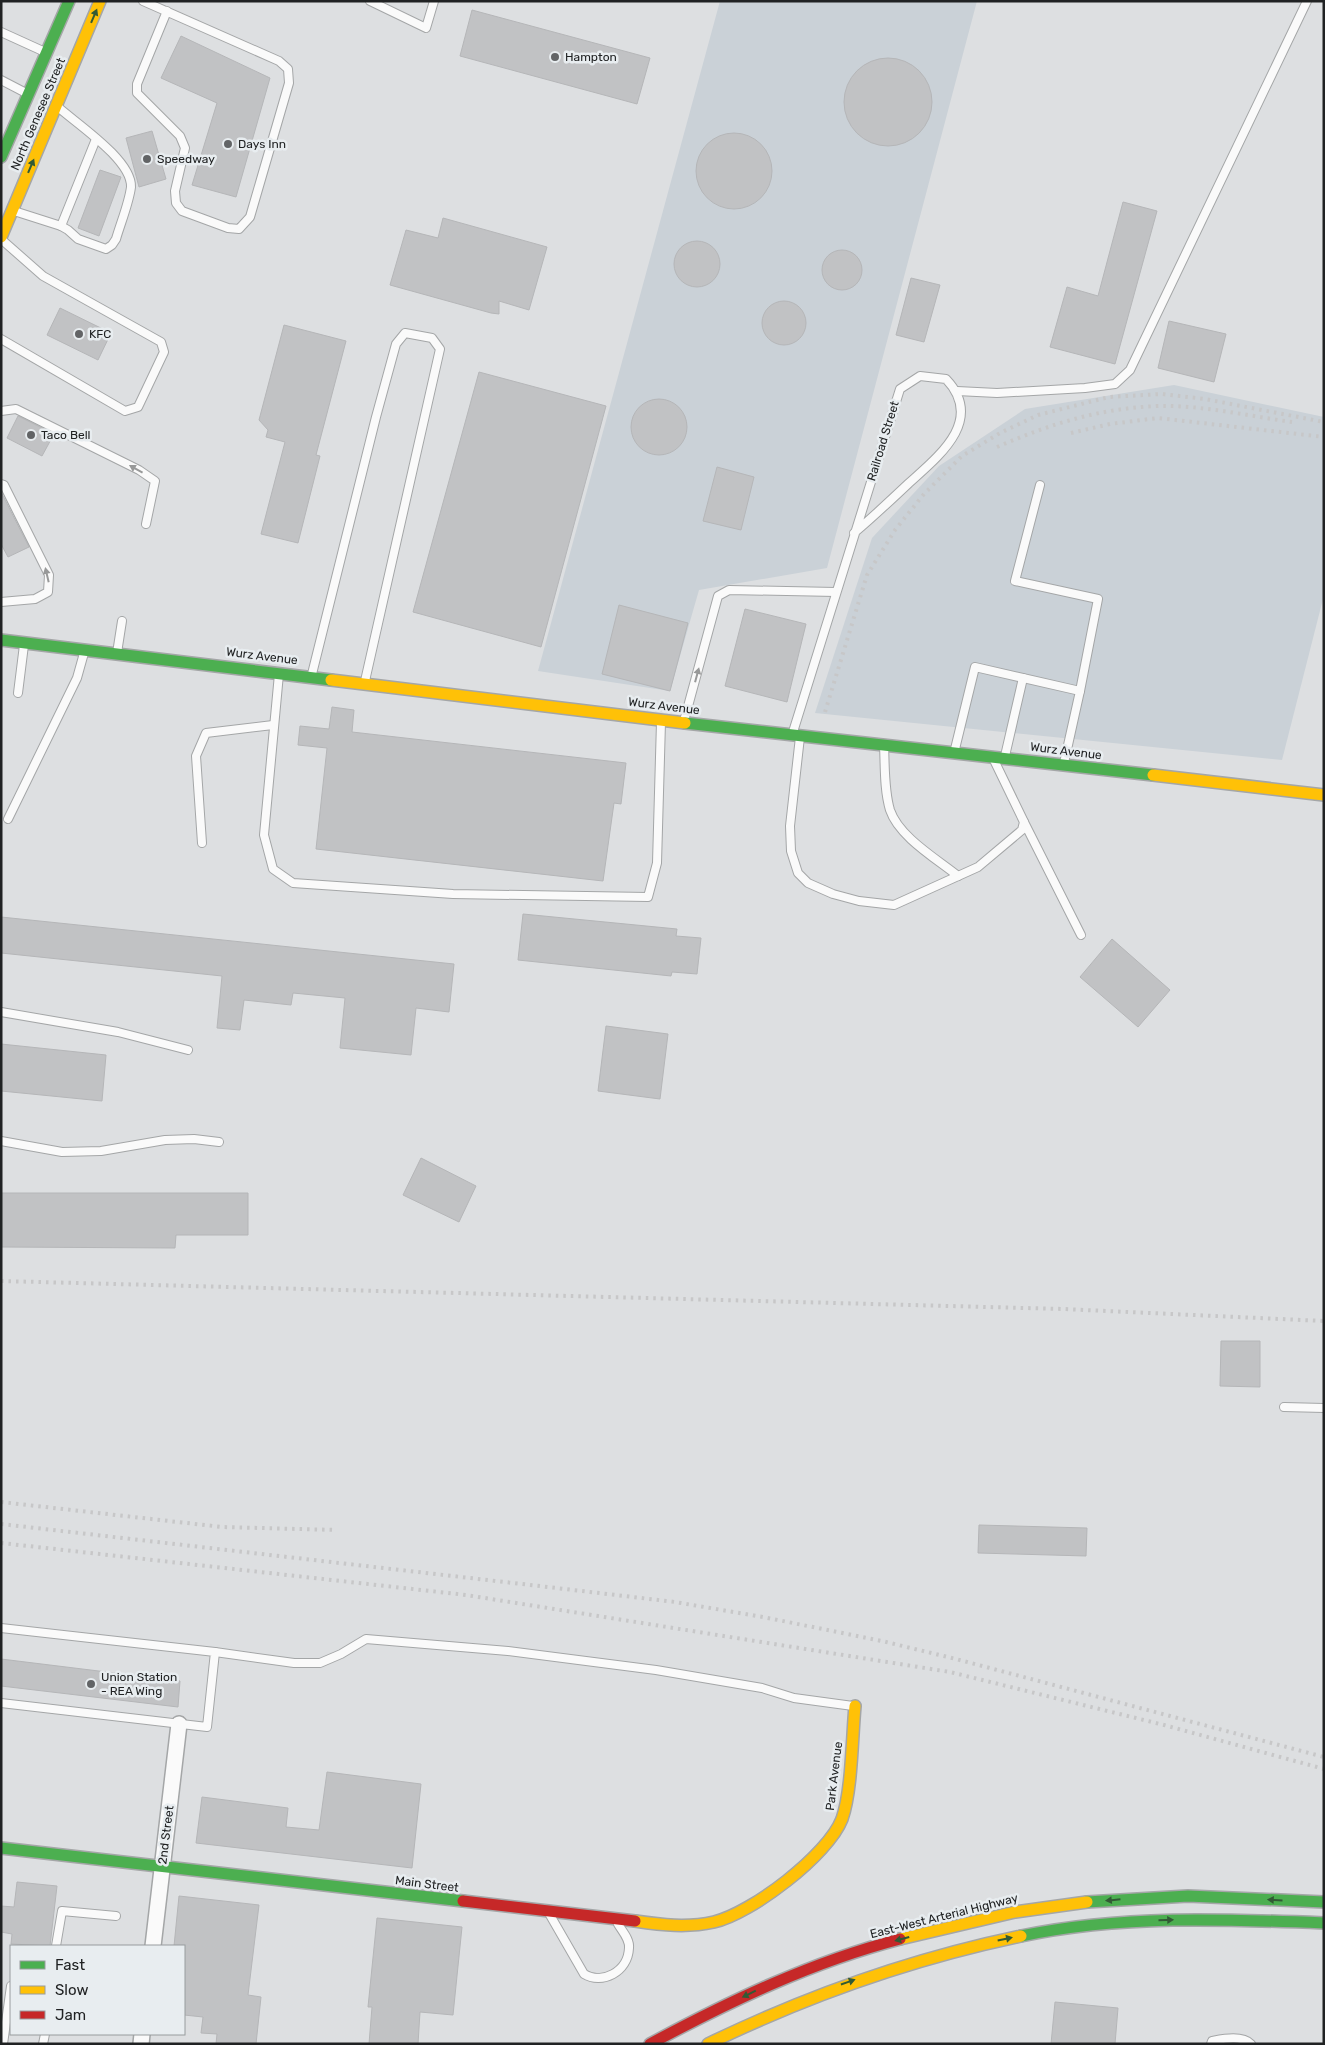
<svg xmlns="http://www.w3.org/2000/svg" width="1325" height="2045" font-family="Rubik,sans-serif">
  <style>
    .built { fill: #cad1d7 }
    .building { fill: #c1c2c4; stroke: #b5b6b8 }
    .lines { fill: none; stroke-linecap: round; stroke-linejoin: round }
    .lane-casing { stroke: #a4a6a7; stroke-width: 10 }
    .street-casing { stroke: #a4a6a7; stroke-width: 18 }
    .fast-casing { stroke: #a4a6a7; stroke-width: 14 }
    .slow-casing { stroke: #a4a6a7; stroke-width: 14 }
    .jam-casing { stroke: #a4a6a7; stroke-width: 14 }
    .lane { stroke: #fafafa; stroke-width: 8 }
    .street { stroke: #fafafa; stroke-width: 15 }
    .fast { stroke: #4caf50; stroke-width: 11 }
    .slow { stroke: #ffc107; stroke-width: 11 }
    .jam { stroke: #c62828; stroke-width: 11 }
    .rail { stroke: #c7c7c8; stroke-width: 4; stroke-dasharray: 2.5 5; stroke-linecap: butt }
    .oneway { fill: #325a35 }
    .oneway2 { fill: #989999 }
    .poi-dot { fill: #626466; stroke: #e8edf0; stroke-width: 2 }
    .labels { text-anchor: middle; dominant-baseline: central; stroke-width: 5; stroke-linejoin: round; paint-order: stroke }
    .poi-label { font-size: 12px; fill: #202223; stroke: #e8edf0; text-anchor: start }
    .street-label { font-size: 12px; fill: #202223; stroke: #e8edf0 }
  </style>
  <rect width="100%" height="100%" fill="#dddfe1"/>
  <g class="built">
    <polygon points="720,1 977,1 827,568 699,590 670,691 538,671"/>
    <polygon points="1174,385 1324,417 1324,595 1282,760 815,713 872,538 939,466 1025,409"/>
  </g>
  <g class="building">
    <polygon points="472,10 650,58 637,104 460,56"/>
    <polygon points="181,36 270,78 236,197 192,185 217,103 161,78"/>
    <circle cx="888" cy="102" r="44"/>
    <polygon points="152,131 166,179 139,187 126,138"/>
    <circle cx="734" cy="171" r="38"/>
    <polygon points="100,170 121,177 99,236 78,228"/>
    <polygon points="1123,202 1157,211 1115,364 1050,347 1067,287 1098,296"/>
    <polygon points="443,218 547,247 529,310 499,301 499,314 491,313 390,285 406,230 438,238"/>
    <circle cx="697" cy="264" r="23"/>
    <circle cx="842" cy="270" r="20"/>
    <polygon points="911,278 940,285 924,342 896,335"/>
    <circle cx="784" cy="323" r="22"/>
    <polygon points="60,308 111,333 98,360 47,335"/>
    <polygon points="1169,321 1226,334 1214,382 1158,368"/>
    <polygon points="284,325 346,341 316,455 320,456 298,543 261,534 285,442 266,437 268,430 259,420"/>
    <polygon points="479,372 606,406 541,647 413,612"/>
    <circle cx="659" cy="427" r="28"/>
    <polygon points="18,416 54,434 42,456 7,438"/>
    <polygon points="717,467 754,477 741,530 703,521"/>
    <polygon points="1,492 29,547 8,557 1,544"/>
    <polygon points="619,605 688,623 670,691 602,674"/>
    <polygon points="745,609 806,624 787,702 725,686"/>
    <polygon points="332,707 354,710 352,732 626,763 621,804 614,803 603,881 316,849 327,748 298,745 300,726 329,729"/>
    <polygon points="523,914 677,929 676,936 701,938 697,974 672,972 671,976 518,960"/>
    <polygon points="1,917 454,964 449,1012 416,1008 411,1055 340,1048 345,998 293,993 291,1005 244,1000 240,1030 217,1028 222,976 1,953"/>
    <polygon points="1112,939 1170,990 1138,1027 1080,977"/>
    <polygon points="606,1026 668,1034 660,1099 598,1091"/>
    <polygon points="1,1044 106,1055 102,1101 1,1091"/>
    <polygon points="421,1158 476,1186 459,1222 403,1195"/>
    <polygon points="1,1193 248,1193 248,1235 176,1235 175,1248 1,1247"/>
    <polygon points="1221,1341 1260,1341 1260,1387 1220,1386"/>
    <polygon points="979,1525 1087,1528 1086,1556 978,1553"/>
    <polygon points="1,1659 180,1681 178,1707 1,1686"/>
    <polygon points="327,1772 421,1784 412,1868 196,1843 202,1797 288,1808 286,1827 319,1830"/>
    <polygon points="17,1882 57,1886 50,1946 11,1944 12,1934 1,1932 1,1906 14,1907"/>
    <polygon points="179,1896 259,1905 248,1995 261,1997 256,2044 216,2044 217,2034 201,2033 203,2017 184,2015 184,1946 174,1946"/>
    <polygon points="377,1918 462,1927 453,2015 420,2012 418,2044 369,2044 372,2007 368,2007"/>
    <polygon points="1055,2002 1118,2008 1115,2044 1051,2044"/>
  </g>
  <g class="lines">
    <g class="lane-casing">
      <g id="lane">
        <polyline points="143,1 279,61 288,69 289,83 250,217 239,229 228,228 182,211 176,203 175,191 185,148 180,136 137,93 137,84 167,11"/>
        <polyline points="370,1 426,28 434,1"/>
        <polyline points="1,32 45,52"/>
        <polyline points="1,80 26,93"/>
        <path d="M14,211L61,226L68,230L78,239L106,249L112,245L116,239C121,222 129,203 131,187C132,160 77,124 58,107"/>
        <polyline points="61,226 96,139"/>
        <polyline points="1,339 125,411 138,407 164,352 161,342 43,276 1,239"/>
        <polyline points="957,391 997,393 1085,388 1115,384 1130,370 1307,1"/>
        <polyline points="1,411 16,409 139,470 155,481 146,524"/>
        <polyline points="1,484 4,485 49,575 48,592 35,599 1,602"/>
        <polyline points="1040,485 1015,581 1098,599 1080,691"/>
        <polyline points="117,653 122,621"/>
        <polyline points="279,674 264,835 273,869 293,883 453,894 648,897 657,863 661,722"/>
        <polyline points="312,674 376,417 396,344 405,333 432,338 440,349 365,681"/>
        <polyline points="18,693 24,645"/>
        <polyline points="684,721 718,596 729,590 836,592"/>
        <path d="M793,732C828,617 864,503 900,389L920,376L946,379C985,420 939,456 909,483C891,500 873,517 854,533"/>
        <polyline points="800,737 790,826 791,851 798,873 808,883 833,894 859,901 894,905 978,867 1022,830 1024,822 994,760"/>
        <path d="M884,745C885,766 884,790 890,810C899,837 937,859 958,876"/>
        <polyline points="955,749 975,667 1080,691 1064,763"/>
        <polyline points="1005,756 1023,678"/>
        <polyline points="8,819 77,678 84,653"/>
        <polyline points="1024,822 1081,935"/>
        <polyline points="202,843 196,756 206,733 273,725"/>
        <polyline points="1,1012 118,1032 188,1050"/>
        <polyline points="1,1141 62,1152 101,1151 165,1140 194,1139 219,1142"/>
        <polyline points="1284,1407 1324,1408"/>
        <polyline points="1,1628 215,1652 207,1727 1,1703"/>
        <polyline points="215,1652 294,1663 320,1663 341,1654 366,1639 508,1651 656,1670 762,1688 794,1698 853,1706"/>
        <path d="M550,1915L584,1974C602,1985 628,1972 629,1948C630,1939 622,1931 618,1924"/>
        <polyline points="56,1946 62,1911 116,1916"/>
        <polyline points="3,2044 11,1986"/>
        <polyline points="43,2044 45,2034"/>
        <path d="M1211,2044L1212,2041C1223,2039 1242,2035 1251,2044"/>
      </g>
    </g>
    <g class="street-casing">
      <g id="street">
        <polyline points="153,1946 179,1724"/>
        <polyline points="141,2044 142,2034"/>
      </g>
    </g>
    <g class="fast-casing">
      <g id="fast">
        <polyline points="1,157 69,1"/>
        <polyline points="1,640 331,680"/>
        <polyline points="685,723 1153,775"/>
        <polyline points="1,1848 463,1901"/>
        <polyline points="1087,1902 1188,1896 1324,1902"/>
        <path d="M1021,1936C1121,1915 1223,1919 1324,1923"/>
      </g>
    </g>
    <g class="slow-casing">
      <g id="slow">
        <polyline points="1,237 100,1"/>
        <polyline points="331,680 685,723"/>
        <polyline points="1153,775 1324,795"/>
        <path d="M635,1921C662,1925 687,1928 714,1922C752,1913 828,1855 842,1819C852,1791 852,1737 855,1706"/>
        <polyline points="900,1939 1015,1912 1087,1902"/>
        <path d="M708,2044C809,1995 911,1959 1021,1936"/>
      </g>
    </g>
    <g class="jam-casing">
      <g id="jam">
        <polyline points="463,1901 635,1921"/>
        <path d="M650,2044C730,2001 812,1962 900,1939"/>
      </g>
    </g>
    <use href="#lane" class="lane"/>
    <use href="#street" class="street"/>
    <use href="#fast" class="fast"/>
    <use href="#slow" class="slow"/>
    <use href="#jam" class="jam"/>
    <g class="rail">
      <polyline points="1071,433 1110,424 1158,418 1324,437"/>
      <path d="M997,447C1050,424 1100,408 1159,406C1202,405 1248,416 1292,422"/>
      <polyline points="825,712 867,575 895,530 924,494 962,456 1000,433 1038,415 1109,397 1162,394 1205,399 1324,422"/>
      <polyline points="1,1281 1063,1309 1324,1321"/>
      <polyline points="1,1502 222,1527 337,1530"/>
      <polyline points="1,1524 548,1587 675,1602 763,1617 882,1641 956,1659 1324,1757"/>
      <polyline points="1,1543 466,1595 950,1672 1164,1725 1324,1769"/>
    </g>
  </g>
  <defs><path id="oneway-solid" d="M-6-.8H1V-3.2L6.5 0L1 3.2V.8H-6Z" transform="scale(1.25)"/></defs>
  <g class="oneway">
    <use href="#oneway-solid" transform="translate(94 16) rotate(-67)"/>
    <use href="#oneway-solid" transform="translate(31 166) rotate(-67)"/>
    <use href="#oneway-solid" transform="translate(1113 1900) rotate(174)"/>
    <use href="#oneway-solid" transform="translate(1275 1900) rotate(-177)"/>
    <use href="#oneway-solid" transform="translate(1166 1920) rotate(-2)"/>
    <use href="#oneway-solid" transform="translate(902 1939) rotate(165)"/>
    <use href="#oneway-solid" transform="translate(1005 1939) rotate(-12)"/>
    <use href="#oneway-solid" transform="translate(848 1982) rotate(-19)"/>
    <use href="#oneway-solid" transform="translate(749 1994) rotate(154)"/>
  </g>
  <g class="oneway2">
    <use href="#oneway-solid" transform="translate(136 469) rotate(-151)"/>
    <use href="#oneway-solid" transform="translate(47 575) rotate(-103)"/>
    <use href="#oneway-solid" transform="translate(697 675) rotate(-75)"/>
  </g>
  <g class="poi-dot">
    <circle cx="555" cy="57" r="5"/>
    <circle cx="228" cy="144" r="5"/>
    <circle cx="147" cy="159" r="5"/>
    <circle cx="79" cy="334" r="5"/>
    <circle cx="31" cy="435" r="5"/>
    <circle cx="91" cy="1684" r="5"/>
  </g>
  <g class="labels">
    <g class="poi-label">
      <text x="565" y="57">Hampton</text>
      <text x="238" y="144">Days Inn</text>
      <text x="157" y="159">Speedway</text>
      <text x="89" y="334">KFC</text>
      <text x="41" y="435">Taco Bell</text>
      <text x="101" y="1677">Union Station<tspan x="101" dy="14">- REA Wing</tspan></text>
    </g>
    <g class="street-label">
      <text transform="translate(38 114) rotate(-67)">North Genesee Street</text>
      <text transform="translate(883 441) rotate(-73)">Railroad Street</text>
      <text transform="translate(262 656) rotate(7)">Wurz Avenue</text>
      <text transform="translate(664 706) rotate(7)">Wurz Avenue</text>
      <text transform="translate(1066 751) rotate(7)">Wurz Avenue</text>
      <text transform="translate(834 1776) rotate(-83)">Park Avenue</text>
      <text transform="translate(166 1835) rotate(-83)">2nd Street</text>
      <text transform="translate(427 1884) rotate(7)">Main Street</text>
      <text transform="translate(944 1916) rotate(-14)">East-West Arterial Highway</text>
    </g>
  </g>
  <rect width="1325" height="2045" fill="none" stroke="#202223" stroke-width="5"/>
  <rect x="10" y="1945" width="175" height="90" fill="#e8edf0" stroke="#989c9e"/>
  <rect x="20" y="1961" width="25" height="8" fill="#4caf50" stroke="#989c9e"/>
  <text x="55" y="1970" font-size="15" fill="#202223">Fast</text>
  <rect x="20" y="1986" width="25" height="8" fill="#ffc107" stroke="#989c9e"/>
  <text x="55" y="1995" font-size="15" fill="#202223">Slow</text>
  <rect x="20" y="2011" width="25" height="8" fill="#c62828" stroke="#989c9e"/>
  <text x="55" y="2020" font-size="15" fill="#202223">Jam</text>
</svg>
